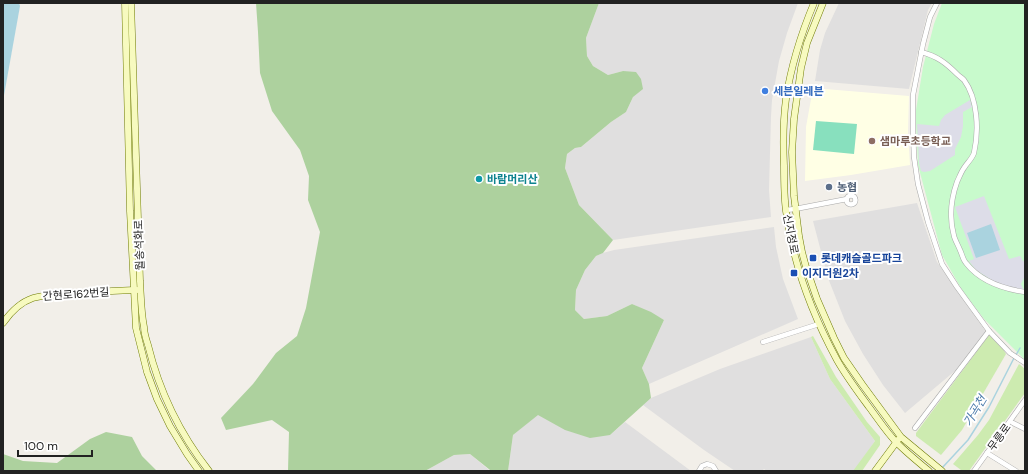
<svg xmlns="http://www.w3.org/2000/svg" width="1028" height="474" font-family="'DM Sans','Noto Sans KR',sans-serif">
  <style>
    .residential { fill: #e0dfdf }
    .education { fill: #ffffe5 }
    .grass { fill: #cdebb0 }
    .forest { fill: #add19e }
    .park { fill: #c8facc }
    .pitch { fill: #88e0be }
    .plaza { fill: #dddde8 }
    .water { fill: #aad3df }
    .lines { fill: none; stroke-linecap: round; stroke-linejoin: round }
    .stream { stroke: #aad3df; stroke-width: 1.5 }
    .street-casing { stroke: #a9a9a9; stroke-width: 5.5 }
    .secondary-casing { stroke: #707d05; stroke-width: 7 }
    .street { stroke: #fff; stroke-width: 4.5 }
    .secondary { stroke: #f7fabf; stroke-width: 6 }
    .shop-dot { fill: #3f7fe0; stroke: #fff; stroke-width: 1.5 }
    .education-dot { fill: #8d6e63; stroke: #fff; stroke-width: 1.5 }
    .culture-dot { fill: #0f9aa8; stroke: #fff; stroke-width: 1.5 }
    .service-dot { fill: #5c6f8a; stroke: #fff; stroke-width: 1.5 }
    .transit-dot { fill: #1a4fb4; stroke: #fff; stroke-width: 1.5 }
    .labels { text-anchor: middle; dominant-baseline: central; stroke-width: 4; stroke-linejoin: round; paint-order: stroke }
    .shop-label { font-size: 11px; font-weight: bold; fill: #366cbe; stroke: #fff; text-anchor: start }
    .education-label { font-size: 11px; font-weight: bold; fill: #785e54; stroke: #fff; text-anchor: start }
    .culture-label { font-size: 11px; font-weight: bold; fill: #0d838f; stroke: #fff; text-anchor: start }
    .service-label { font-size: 11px; font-weight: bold; fill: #4e5e75; stroke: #fff; text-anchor: start }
    .street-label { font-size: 11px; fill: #222; stroke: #fff }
    .transit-label { font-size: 11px; font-weight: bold; fill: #164399; stroke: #fff; text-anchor: start }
    .water-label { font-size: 12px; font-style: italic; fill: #4a7aab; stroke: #fff }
  </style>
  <rect width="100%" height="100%" fill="#f2efe9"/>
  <g class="residential">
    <polygon points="599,3 798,3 787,33 779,61 772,100 771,116 769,190 771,217 613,240 579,205 565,168 567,154 575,148 581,147 611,122 626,112 633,97 623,71 608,75 593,66 587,56 586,38"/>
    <polygon points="839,3 932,3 928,10 909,89 815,81 820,50 825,33"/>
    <polygon points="917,203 937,262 986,332 956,370 905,413 883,385 863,354 845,321 828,278 813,221"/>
    <polygon points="774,227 776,247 783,279 798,319 649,384 642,368 664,320 632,304 607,316 584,319 575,310 576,290 585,270 596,256 603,253 614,250"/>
    <polygon points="811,337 830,379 875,441 854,471 767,471 764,469 762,471 735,471 704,450 643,405 651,398 720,369"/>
    <polygon points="538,414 546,419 610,435 625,422 691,471 508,471 513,435"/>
    <polygon points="470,454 489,470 496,471 425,471 454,455"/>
  </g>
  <polygon class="education" points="813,88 909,96 908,132 910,165 851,175 805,181 806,127"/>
  <g class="grass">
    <polygon points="989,335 1003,349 1006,354 962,430 941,455 916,436 916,433"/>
    <polygon points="813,336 836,377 867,422 880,437 880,445 862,471 853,471 875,441 830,379 811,337"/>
    <polygon points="1019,364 1025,369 1025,393 969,471 961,470 953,464 978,435 989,420"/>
  </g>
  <g class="forest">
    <polygon points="256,3 599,3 586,38 587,56 593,66 608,75 623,71 636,72 641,79 643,89 633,97 626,112 611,122 581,147 575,148 567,154 565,168 579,205 613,240 603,253 596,256 585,270 576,290 575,310 584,319 607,316 632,304 651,312 664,320 642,368 649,384 651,398 610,435 590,438 565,430 538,415 513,435 508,471 490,470 470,454 454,455 425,471 288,471 289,432 272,420 226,430 221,418 253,384 276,353 297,336 306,308 320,232 308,200 309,176 300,150 272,111 260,73 258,32"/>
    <polygon points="106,432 132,437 142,456 157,471 3,471 3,454 23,461 57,463 90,439"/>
  </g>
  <polygon class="park" points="942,3 1025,3 1025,360 984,319 962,290 942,255 918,165 916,124 916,110 923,67 934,24"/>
  <polygon class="pitch" points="816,121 857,124 854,154 813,150"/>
  <g class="plaza">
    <polygon points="970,100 972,107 963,112 963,126 961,137 955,149 955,155 930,171 924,172 921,171 919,163 917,124 939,126 941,120 945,115"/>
    <polygon points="984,196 1009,259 1020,256 1023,261 1025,262 1025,276 1021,284 1024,290 1008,287 993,281 976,270 969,261 974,259 955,207"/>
  </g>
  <g class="water">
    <polygon points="3,3 19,3 20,6 3,101"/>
    <polygon points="991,224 1000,250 976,258 967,233"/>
  </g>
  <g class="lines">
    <g class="stream">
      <polyline points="1016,355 1020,348"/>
      <polyline points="942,468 968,440 989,407 1014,358"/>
    </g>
    <g class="street-casing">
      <g id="street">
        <polyline points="937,3 930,17 923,44 913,95 913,130 914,157 918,184 928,222 942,264 957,287 989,331 1010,353 1025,363"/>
        <path d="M921,52C937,56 946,63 957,74C959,76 962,78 964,80C978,99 979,131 974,153C972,159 967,163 964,168C961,172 959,178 957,182C951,199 949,218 954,236C955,240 958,245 960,250C962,254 963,260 966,263C980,281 1004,289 1025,292"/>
        <circle cx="851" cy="200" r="4.5"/>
        <polyline points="786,210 795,209 847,199"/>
        <polyline points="763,342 819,324"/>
        <polyline points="1013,423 1025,429"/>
        <polyline points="915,428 989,331"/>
        <polyline points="987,453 1016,471"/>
        <polyline points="699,471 702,466 707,464 713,466 716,471"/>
        <polyline points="974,471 987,453 1025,400"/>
      </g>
    </g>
    <g class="secondary-casing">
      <g id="secondary">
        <polyline points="125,3 130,211 136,328 147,372 157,399 170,426 187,454 199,471"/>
        <path d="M131,3L140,281C141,297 141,312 144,327C144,333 146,339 148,345C159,390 180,434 209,471"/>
        <path d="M814,3C801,34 791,66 786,99C783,121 783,143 784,166C784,181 784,196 786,211C793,263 812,314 837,360C846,376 858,392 869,407C878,419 887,433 897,443C907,453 918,462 929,471"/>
        <polyline points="823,3 807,43 801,68 794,119 792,152 794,196 799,236 802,252 806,267 817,299 834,338 844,358 862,384 901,437 942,471"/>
        <path d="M3,323C10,313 21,302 33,298C42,295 54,295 64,294C88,292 113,291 137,290"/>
        <polyline points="875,471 898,440"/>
      </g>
    </g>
    <use href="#street" class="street"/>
    <use href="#secondary" class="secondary"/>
  </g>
  <circle class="shop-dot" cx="765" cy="91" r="4"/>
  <circle class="education-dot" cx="872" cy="141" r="4"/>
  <circle class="culture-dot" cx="479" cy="179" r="4"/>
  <circle class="service-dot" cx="829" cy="187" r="4"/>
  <g class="transit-dot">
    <rect x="809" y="254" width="8" height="8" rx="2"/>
    <rect x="790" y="269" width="8" height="8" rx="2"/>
  </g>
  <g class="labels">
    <g class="shop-label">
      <text x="773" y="91">세븐일레븐</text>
    </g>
    <g class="education-label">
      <text x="880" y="141">샘마루초등학교</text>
    </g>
    <g class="culture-label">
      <text x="487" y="179">바람머리산</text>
    </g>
    <g class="service-label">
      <text x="837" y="187">농협</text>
    </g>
    <g class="street-label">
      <text transform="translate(791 234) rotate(79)">신지정로</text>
      <text transform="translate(139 245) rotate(-92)">월송석화로</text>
      <text transform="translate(76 294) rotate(-4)">간현로162번길</text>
      <text transform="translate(999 437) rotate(-54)">무릉로</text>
    </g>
    <g class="transit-label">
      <text x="821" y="258">롯데캐슬골드파크</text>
      <text x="802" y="273">이지더원2차</text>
    </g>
    <g class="water-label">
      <text transform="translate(975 411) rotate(-59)">가곡천</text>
    </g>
  </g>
  <rect width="1028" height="474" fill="none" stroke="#222222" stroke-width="8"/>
  <path d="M18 450v6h74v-6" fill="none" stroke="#222222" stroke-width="2"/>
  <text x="24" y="450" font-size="12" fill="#222222" stroke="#ffffff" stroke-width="3" paint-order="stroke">100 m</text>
</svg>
